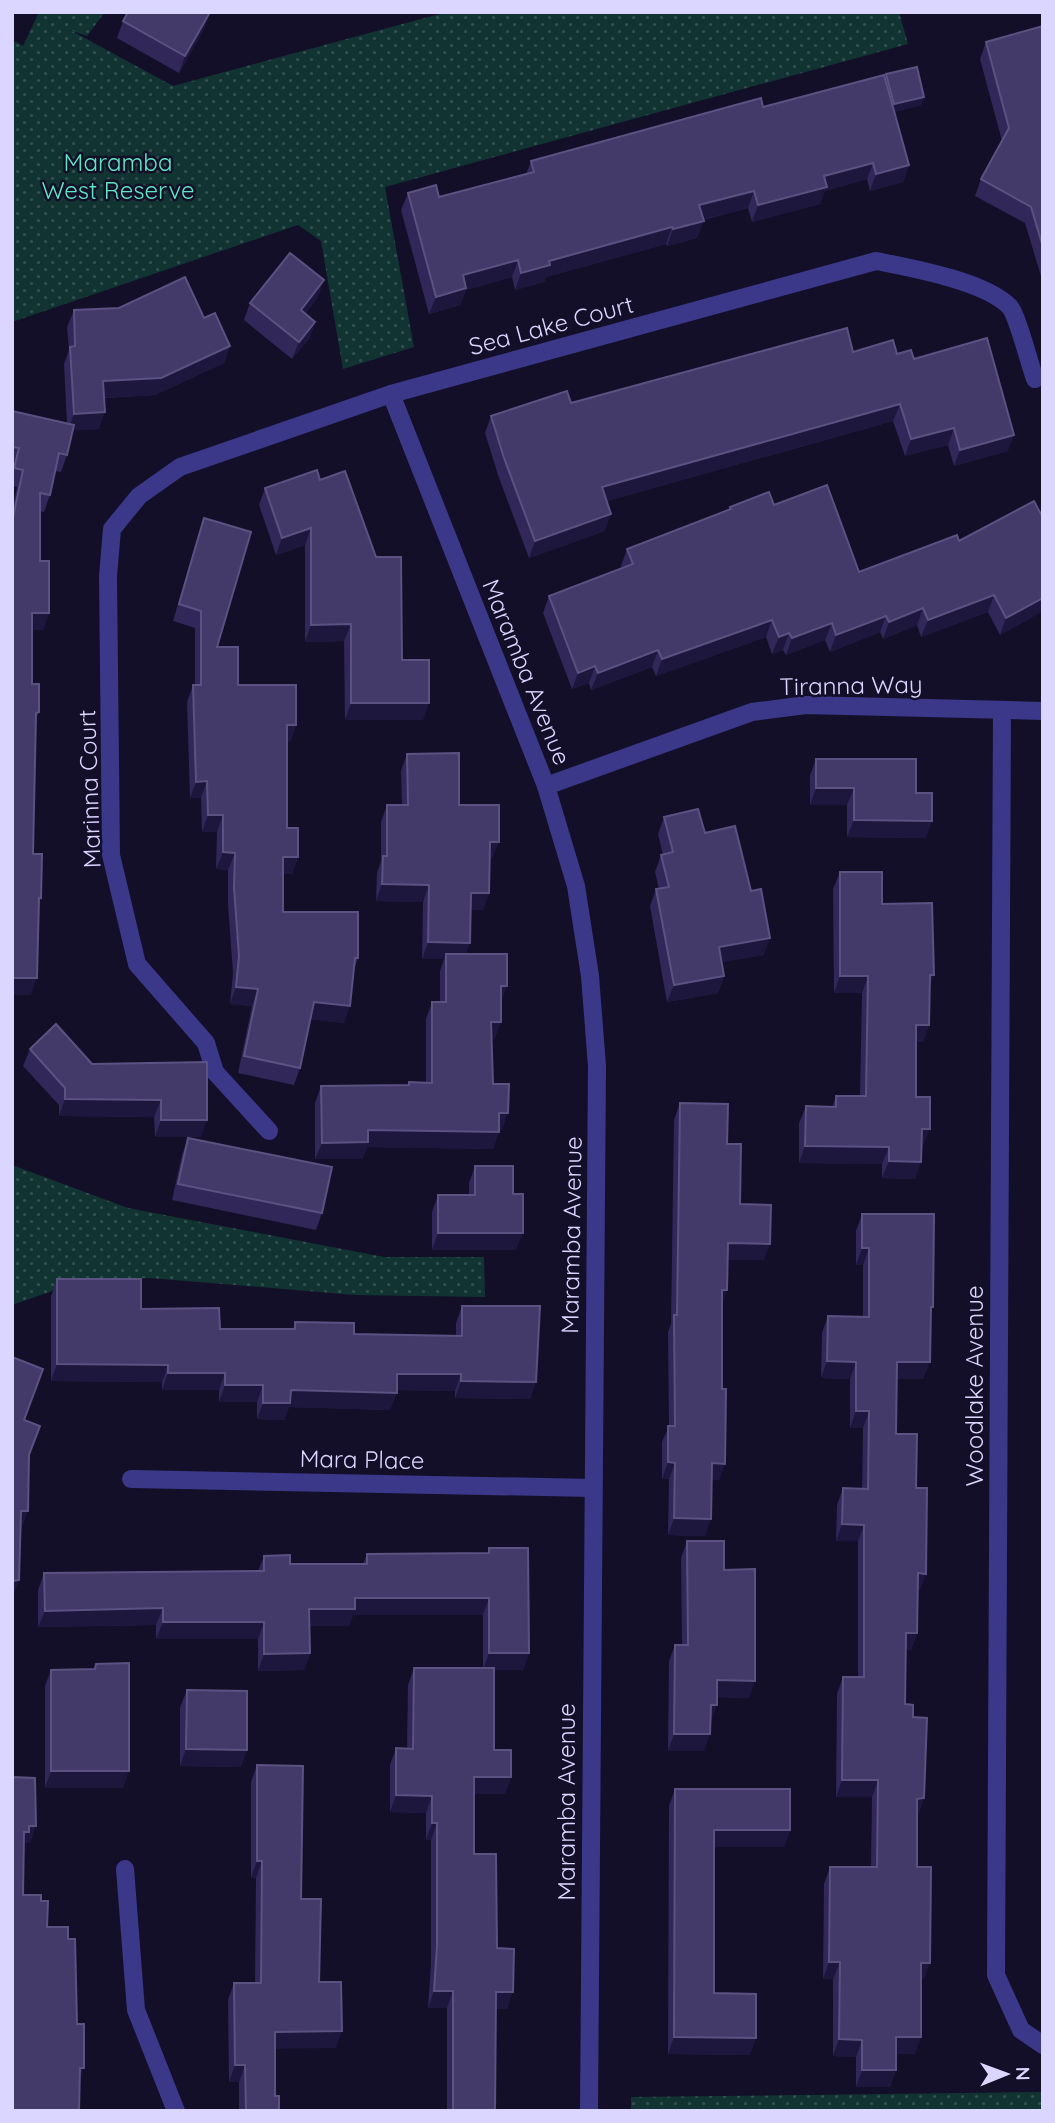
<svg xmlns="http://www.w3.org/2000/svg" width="1055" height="2123" font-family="Quicksand,sans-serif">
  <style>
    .grass { fill: url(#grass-dots) }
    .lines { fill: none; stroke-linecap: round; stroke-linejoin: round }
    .minor { stroke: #3b388a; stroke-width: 18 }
    .wall { fill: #312758 }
    .shaded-wall { fill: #1d163d }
    .building { fill: #433a6a; stroke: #5b5281; stroke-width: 2 }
    .labels { text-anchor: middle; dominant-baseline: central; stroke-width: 5; stroke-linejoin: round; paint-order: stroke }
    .park-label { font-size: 24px; fill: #5ce6c3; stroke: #130f29 }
    .street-label { font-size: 24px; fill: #dbd6ff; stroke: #130f29 }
  </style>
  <defs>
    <pattern id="grass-dots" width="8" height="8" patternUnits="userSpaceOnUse" patternTransform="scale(1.75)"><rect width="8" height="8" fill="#113332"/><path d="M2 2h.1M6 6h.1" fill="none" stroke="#335051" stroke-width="1.8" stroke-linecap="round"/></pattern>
  </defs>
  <rect width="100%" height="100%" fill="#130f29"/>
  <g class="grass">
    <polygon points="39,12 105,12 87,36 70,30 173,86 447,12 899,12 908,44 385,187 414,347 343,369 321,241 298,225 12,322 12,49 15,41 23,46"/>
    <polygon points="12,1165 128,1208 384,1257 484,1257 485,1297 355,1295 150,1278 84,1280 12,1305"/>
    <polygon points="1043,2092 1043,2111 631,2111 631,2097"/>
  </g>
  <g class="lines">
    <g class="minor">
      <polyline points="391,394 546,786 576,886 590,976 597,1066 589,2111"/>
      <polyline points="1002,710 996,1975 1021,2030 1043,2045"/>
      <polyline points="546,786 752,712 806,705 1043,711"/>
      <path d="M269,1131L215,1072L206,1043L137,964L111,855L108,576L112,529L139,496L180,467L391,394L876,261C911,268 985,281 1010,307C1017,315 1030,365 1035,379"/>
      <polyline points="131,1479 593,1488"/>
      <polyline points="125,1869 136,2010 176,2111"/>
    </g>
  </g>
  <g class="wall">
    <polygon points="209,14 203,31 179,73 117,38 123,21"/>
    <polygon points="1043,26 1043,283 1025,223 975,196 981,179 1002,141 980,59 986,42"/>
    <polygon points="886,74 924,97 921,105 894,112 909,165 903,182 870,191 867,179 825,191 820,204 752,222 748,208 703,220 697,238 667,246 666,244 546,277 544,282 515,290 512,277 466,290 460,305 429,314 401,210 408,193 439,197 526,174 531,161 885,78"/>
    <polygon points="318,297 305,314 315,322 309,339 292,359 244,320 250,303"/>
    <polygon points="74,310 204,318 230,346 224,363 155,395 104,398 99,429 73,430 67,455 61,472 55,471 50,495 44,512 40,511 40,561 49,613 43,630 32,630 32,684 39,712 35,721 33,854 41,898 38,906 31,995 12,995 12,512 17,487 12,486 12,411 67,424 64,364 69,350 67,327"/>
    <polygon points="853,352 897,354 914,359 1008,451 954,466 948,445 905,456 893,421 607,501 605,531 529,558 498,475 485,433 491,416"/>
    <polygon points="320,480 402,660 423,720 345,720 344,641 305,642 305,545 276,555 259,505 265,488"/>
    <polygon points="774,505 859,572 959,541 1043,518 1043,611 1000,635 988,612 921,637 917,625 883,639 880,632 830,652 825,640 786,655 783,650 772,654 766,637 656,676 652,667 591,690 589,683 572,689 543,613 549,596 622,568 621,566 627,549 728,510 730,507"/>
    <polygon points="204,518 217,647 238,685 296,725 290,742 287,742 287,828 298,857 292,874 283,874 283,912 358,958 354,970 344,1023 310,1019 300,1068 294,1085 238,1073 252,1006 230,1004 233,973 228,905 228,870 216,869 217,832 202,832 201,798 190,798 187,702 193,685 195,685 195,628 173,621 198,535"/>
    <polygon points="407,754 459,805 492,859 490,859 489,893 483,910 471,910 466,954 501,1003 501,1022 494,1039 492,1039 493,1084 502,1130 499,1130 493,1149 367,1147 362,1159 315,1159 315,1103 321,1086 408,1085 409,1082 426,1083 426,1019 432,1002 440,1002 440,971 444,959 422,959 423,902 376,901 377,873 381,861 381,822 387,805 402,805 401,771"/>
    <polygon points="816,759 916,793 926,838 847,837 847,805 810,805 810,775"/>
    <polygon points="664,817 705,833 764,955 721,962 724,976 718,993 667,1002 650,906 656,889 659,889 655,872 661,855 663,855 658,834"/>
    <polygon points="840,872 882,904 934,975 929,987 929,1025 923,1042 916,1042 916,1097 923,1146 921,1146 915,1179 882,1178 882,1164 799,1163 799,1123 806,1106 832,1107 836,1096 860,1096 862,993 834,993 833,889"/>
    <polygon points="30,1049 92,1064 207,1062 201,1137 155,1137 154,1117 59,1116 59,1105 23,1066"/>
    <polygon points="680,1103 727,1144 740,1204 764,1260 728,1260 722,1305 722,1389 725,1464 719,1480 712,1480 705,1536 668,1535 669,1479 662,1479 662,1442 669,1426 668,1332 671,1324 674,1120"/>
    <polygon points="188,1138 322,1213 316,1230 172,1200 182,1155"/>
    <polygon points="475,1166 513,1194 516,1250 432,1250 432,1212 438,1195 469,1195 469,1183"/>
    <polygon points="862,1214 931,1315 923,1379 897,1379 896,1434 916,1488 920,1590 918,1590 917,1633 911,1650 905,1650 905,1704 913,1717 924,1798 918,1815 917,1815 917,1867 924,1979 921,1979 915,2054 896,2054 896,2070 890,2087 856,2087 856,2057 833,2056 833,1979 823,1979 824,1884 830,1867 871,1867 872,1797 836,1797 837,1694 843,1677 858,1677 858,1541 836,1541 837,1505 843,1488 862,1489 863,1428 850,1428 850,1379 821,1378 822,1333 828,1316 863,1316 863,1265 856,1265 856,1231"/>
    <polygon points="57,1279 141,1309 220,1329 293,1329 295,1322 354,1334 456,1336 456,1323 462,1306 536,1382 530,1399 455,1398 455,1391 397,1390 390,1410 289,1407 284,1420 257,1419 257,1402 219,1402 219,1390 162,1390 162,1382 51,1381 51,1296"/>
    <polygon points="687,1541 724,1570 749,1698 717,1697 704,1751 668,1751 669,1661 675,1645 682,1645 681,1558"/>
    <polygon points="489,1548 529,1653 523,1670 494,1670 494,1750 511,1777 505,1794 474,1794 474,1854 497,1948 507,2009 496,2009 495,2111 447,2111 447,2008 428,2008 431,1964 431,1840 426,1840 426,1813 390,1812 390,1765 396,1748 407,1749 408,1685 414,1668 483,1668 483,1615 353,1615 349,1626 310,1626 310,1653 304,1670 258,1671 258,1639 156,1639 156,1625 38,1627 38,1590 44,1573 258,1571 264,1556 290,1564 363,1564 367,1554 488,1553"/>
    <polygon points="96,1664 123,1788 45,1788 45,1686 51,1670 94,1669"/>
    <polygon points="187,1690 241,1767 180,1766 180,1707"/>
    <polygon points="257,1765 301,1899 319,1982 336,2048 275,2048 275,2096 279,2111 239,2111 239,2082 229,2082 228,2000 234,1983 255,1983 256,1878 251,1878 251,1782"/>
    <polygon points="675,1789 790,1830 784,1847 714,1847 714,1993 750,2055 668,2054 669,1806"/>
  </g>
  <g class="shaded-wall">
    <polygon points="209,14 203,31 179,73 185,56"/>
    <polygon points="924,97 921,105 891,113 894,104"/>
    <polygon points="873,163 867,179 825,191 820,204 752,222 758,205 824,176"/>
    <polygon points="909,165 903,182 870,191 876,174"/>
    <polygon points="754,191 748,208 693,222 699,205"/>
    <polygon points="704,221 697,238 667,246 673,229"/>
    <polygon points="672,227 666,244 546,277 544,282 515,290 521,273 549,261"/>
    <polygon points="518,260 512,277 466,290 460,305 429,314 436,297 463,275"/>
    <polygon points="324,280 318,297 295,327 301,310"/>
    <polygon points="315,322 309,339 292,359 299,342"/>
    <polygon points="230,346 224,363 155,395 97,398 103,381"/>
    <polygon points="900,404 893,421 596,504 602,487"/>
    <polygon points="105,412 99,429 68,431 74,414"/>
    <polygon points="954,428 948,445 905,456 911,439"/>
    <polygon points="1014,435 1008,451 954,466 960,450"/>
    <polygon points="611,514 605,531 529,558 535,541"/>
    <polygon points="311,528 305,545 276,555 282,538"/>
    <polygon points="994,595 988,612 921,637 928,620"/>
    <polygon points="1043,598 1043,611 1000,635 1006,618"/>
    <polygon points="923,608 917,625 883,639 889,622"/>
    <polygon points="32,613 49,613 43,630 26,630"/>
    <polygon points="886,616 880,632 830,652 836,635"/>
    <polygon points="772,620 766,637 656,676 662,659"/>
    <polygon points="832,623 825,640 786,655 792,638"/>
    <polygon points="351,624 344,641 305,642 311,625"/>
    <polygon points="789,633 783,650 772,654 779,637"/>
    <polygon points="658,650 652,667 591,690 598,673"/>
    <polygon points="595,666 589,683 572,689 578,673"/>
    <polygon points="351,703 429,703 423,720 345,720"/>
    <polygon points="287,725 296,725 290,742 281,742"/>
    <polygon points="207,781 201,798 190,798 196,782"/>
    <polygon points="816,788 854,788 847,805 810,805"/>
    <polygon points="208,815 223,815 217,832 202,832"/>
    <polygon points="854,820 932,821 926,838 847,837"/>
    <polygon points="490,842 499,842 492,859 484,859"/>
    <polygon points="223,852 235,853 228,870 216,869"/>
    <polygon points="283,857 298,857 292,874 277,874"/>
    <polygon points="382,884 429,885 423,902 376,901"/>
    <polygon points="471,893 489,893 483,910 465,910"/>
    <polygon points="770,938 764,955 712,964 719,947"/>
    <polygon points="428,942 470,943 464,960 446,954 444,959 422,959"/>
    <polygon points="930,975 934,975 928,992"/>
    <polygon points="724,976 718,993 667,1002 674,985"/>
    <polygon points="840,976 868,976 862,993 834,993"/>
    <polygon points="12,978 37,978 31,995 12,995"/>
    <polygon points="501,986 507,986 501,1003"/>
    <polygon points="236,987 258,989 252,1006 230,1004"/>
    <polygon points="314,1002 350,1006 344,1023 307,1019"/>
    <polygon points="491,1022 501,1022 494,1039 485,1039"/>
    <polygon points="916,1025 929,1025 923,1042 910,1042"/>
    <polygon points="65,1099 161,1100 154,1117 59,1116"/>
    <polygon points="499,1113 508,1113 502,1130 493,1130"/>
    <polygon points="161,1120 207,1120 201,1137 155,1137"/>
    <polygon points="922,1129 930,1129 923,1146 915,1146"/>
    <polygon points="368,1130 499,1132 493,1149 367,1147 362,1159 315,1159 322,1143"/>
    <polygon points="805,1146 889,1147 882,1164 799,1163"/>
    <polygon points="889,1161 921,1162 915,1179 882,1178"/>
    <polygon points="438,1233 523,1233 516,1250 432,1250"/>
    <polygon points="728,1243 770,1244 764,1260 722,1260"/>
    <polygon points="862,1248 869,1248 863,1265 856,1265"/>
    <polygon points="722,1290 727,1290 721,1307"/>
    <polygon points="827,1361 856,1362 850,1379 821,1378"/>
    <polygon points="897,1362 930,1362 923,1379 891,1379"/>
    <polygon points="57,1364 168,1365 162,1382 51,1381"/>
    <polygon points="168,1373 225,1373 219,1390 162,1390"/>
    <polygon points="397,1374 461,1374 455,1391 391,1390"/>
    <polygon points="461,1381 536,1382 530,1399 455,1398"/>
    <polygon points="225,1385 263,1385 257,1402 219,1402"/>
    <polygon points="291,1390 397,1393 390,1410 289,1407 284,1420 257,1419 263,1403"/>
    <polygon points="856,1411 869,1411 863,1428 850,1428"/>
    <polygon points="668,1462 675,1463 669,1479 662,1479"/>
    <polygon points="712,1463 725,1464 719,1480 706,1480"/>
    <polygon points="21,1511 28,1511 22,1528 14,1528"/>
    <polygon points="674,1518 711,1519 705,1536 668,1535"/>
    <polygon points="842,1524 864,1525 858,1541 836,1541"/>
    <polygon points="918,1573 926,1574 920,1590 912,1590"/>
    <polygon points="19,1580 13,1596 12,1597 12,1581"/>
    <polygon points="355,1598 489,1598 483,1615 353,1615 349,1626 303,1626 309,1609"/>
    <polygon points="163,1608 156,1625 38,1627 45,1611"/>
    <polygon points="163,1622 264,1622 258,1639 156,1639"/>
    <polygon points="906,1633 917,1633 911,1650 900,1650"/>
    <polygon points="310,1653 304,1670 258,1671 264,1654"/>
    <polygon points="489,1653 529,1653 523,1670 483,1670"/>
    <polygon points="717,1680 755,1681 749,1698 711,1697"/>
    <polygon points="711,1705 717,1705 711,1722"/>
    <polygon points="674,1734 710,1734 704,1751 668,1751"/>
    <polygon points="186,1749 247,1750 241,1767 180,1766"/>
    <polygon points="51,1771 129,1771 123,1788 45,1788"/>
    <polygon points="474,1777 511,1777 505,1794 468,1794"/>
    <polygon points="842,1780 878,1780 872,1797 836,1797"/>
    <polygon points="396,1795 432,1796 426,1813 390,1812"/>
    <polygon points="924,1798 918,1815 911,1815 917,1799"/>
    <polygon points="432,1823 437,1823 431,1840 426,1840"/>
    <polygon points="29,1826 36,1826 30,1843 25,1843 23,1849 24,1832"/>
    <polygon points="714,1830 790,1830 784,1847 708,1847"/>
    <polygon points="257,1861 262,1861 256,1878 251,1878"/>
    <polygon points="829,1962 840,1962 833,1979 823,1979"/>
    <polygon points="921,1963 930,1963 924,1979 914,1979"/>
    <polygon points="434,1991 453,1991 447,2008 428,2008"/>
    <polygon points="496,1992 513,1992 507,2009 490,2009"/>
    <polygon points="342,2031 336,2048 268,2049 275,2032"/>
    <polygon points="674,2037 756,2038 750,2055 668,2054"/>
    <polygon points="896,2037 921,2037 915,2054 890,2054"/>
    <polygon points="839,2039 862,2040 856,2057 833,2056"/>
    <polygon points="235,2065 245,2065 239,2082 229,2082"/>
    <polygon points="80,2068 84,2068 78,2085"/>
    <polygon points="862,2070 896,2070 890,2087 856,2087"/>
  </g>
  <g class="building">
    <polygon points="128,12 207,12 209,14 185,56 123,21"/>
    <polygon points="1043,26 1043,247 1031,207 981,179 1009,128 986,42"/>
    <polygon points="917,67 924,97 894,104 886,74"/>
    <polygon points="884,75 909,165 876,174 873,163 824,176 827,187 758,205 754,191 699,205 704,221 673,229 672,227 549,261 550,265 521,273 518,260 463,275 466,288 436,297 408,193 436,185 439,197 534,172 531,161 761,98 763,107"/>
    <polygon points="290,253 324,280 301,310 315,322 299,342 250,303"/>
    <polygon points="185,277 204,318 215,313 230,346 161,378 103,381 105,412 74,414 70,347 75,346 74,310 119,308"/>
    <polygon points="847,328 853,352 893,340 897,354 911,350 914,359 987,338 1014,435 960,450 954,428 911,439 900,404 602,487 611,514 535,541 504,458 491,416 567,391 571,403"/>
    <polygon points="12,411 74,425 67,455 59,453 50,495 40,493 40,561 49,561 49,613 32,613 32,684 39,684 39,712 36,713 33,854 42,854 41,898 39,898 37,978 12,978 12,522 23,470 14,468 19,448 12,447"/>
    <polygon points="317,470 320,480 345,471 376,557 401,557 402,660 429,660 429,703 351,703 351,624 311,625 311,528 282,538 265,488"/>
    <polygon points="827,485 859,572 957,535 959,541 1034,501 1043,518 1043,598 1006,618 994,595 928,620 923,608 889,622 886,616 836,635 832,623 792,638 789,633 779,637 772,620 662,659 658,650 598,673 595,666 578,673 549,596 633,564 627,549 731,509 730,507 769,492 774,505"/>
    <polygon points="204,518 251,532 217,647 238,647 238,685 296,685 296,725 287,725 287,828 298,828 298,857 283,857 283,912 358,912 358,958 355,958 350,1006 314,1002 300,1068 244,1056 258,989 236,987 239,956 234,888 235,853 223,852 223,815 208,815 207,781 196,782 193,685 201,685 201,611 179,604"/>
    <polygon points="459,753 459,805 499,805 499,842 490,842 489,893 471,893 470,943 428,942 429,885 382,884 383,856 387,856 387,805 408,805 407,754"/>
    <polygon points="816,759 916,759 916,793 932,793 932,821 854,820 854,788 816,788"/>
    <polygon points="698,809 705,833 735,826 751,891 761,889 770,938 719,947 724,976 674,985 656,889 669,887 661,855 673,852 664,817"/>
    <polygon points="840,872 882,872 882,904 932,903 934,975 930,975 929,1025 916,1025 916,1097 930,1097 930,1129 922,1129 921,1162 889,1161 889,1147 805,1146 806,1106 836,1107 836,1096 866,1096 868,976 840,976"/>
    <polygon points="446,954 507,954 507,986 501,986 501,1022 491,1022 493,1084 509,1084 508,1113 499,1113 499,1132 368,1130 368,1142 322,1143 321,1086 409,1085 409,1082 432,1083 432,1002 446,1002"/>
    <polygon points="56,1024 92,1064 207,1062 207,1120 161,1120 161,1100 65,1099 65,1088 30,1049"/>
    <polygon points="680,1103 728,1104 727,1144 741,1144 740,1204 771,1205 770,1244 728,1243 727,1290 722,1290 722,1389 726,1389 725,1464 712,1463 711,1519 674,1518 675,1463 668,1462 668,1426 675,1426 674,1315 677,1315"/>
    <polygon points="188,1138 332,1167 322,1213 178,1184"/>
    <polygon points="475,1166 513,1166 513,1194 523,1194 523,1233 438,1233 438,1195 475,1195"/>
    <polygon points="862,1214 934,1214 933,1307 931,1307 930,1362 897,1362 896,1434 917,1434 916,1488 927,1488 926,1574 918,1573 917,1633 906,1633 905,1704 913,1705 913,1717 927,1718 924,1798 917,1799 917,1867 931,1867 930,1963 921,1963 921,2037 896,2037 896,2070 862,2070 862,2040 839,2039 840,1962 829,1962 830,1867 877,1867 878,1780 842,1780 843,1677 864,1677 864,1525 842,1524 843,1488 868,1489 869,1411 856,1411 856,1362 827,1361 828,1316 869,1317 869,1248 862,1248"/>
    <polygon points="57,1279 141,1279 141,1309 219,1308 220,1329 295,1329 295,1322 354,1323 354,1334 462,1336 462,1306 540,1306 536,1382 461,1381 461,1374 397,1374 397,1393 291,1390 290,1403 263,1403 263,1385 225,1385 225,1373 168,1373 168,1365 57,1364"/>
    <polygon points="12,1357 43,1369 24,1420 40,1426 29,1455 28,1511 21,1511 19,1580 12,1581"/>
    <polygon points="687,1541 724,1541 724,1570 755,1569 755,1681 717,1680 717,1705 711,1705 710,1734 674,1734 675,1645 688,1645"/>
    <polygon points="489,1548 528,1548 529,1653 489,1653 489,1598 355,1598 355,1609 309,1609 310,1653 264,1654 264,1622 163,1622 163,1608 45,1611 44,1573 264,1571 264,1556 290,1555 290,1564 367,1564 367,1554 489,1553"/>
    <polygon points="129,1663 129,1771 51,1771 51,1670 95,1669 96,1664"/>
    <polygon points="414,1668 494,1668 494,1750 511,1750 511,1777 474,1777 474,1854 496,1854 497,1948 514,1949 513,1992 496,1992 495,2111 453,2111 453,1991 434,1991 437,1947 437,1823 432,1823 432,1796 396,1795 396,1748 413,1749"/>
    <polygon points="187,1690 247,1691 247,1750 186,1749"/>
    <polygon points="257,1765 303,1766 301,1899 321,1899 319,1982 341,1982 342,2031 275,2032 275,2096 279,2096 279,2111 246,2111 245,2065 235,2065 234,1983 261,1983 262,1861 257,1861"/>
    <polygon points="12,1777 35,1778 36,1826 29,1826 29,1832 24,1832 23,1895 41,1895 41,1901 48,1901 47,1927 68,1927 68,1939 75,1939 77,2024 84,2024 84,2068 80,2068 79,2111 12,2111"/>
    <polygon points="675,1789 790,1789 790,1830 714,1830 714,1993 756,1994 756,2038 674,2037"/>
  </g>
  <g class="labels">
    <g class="park-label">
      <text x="118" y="162">Maramba<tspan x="118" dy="28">West Reserve</tspan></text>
    </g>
    <g class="street-label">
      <text transform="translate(551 325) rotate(-15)">Sea Lake Court</text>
      <text transform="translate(527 672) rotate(68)">Maramba Avenue</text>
      <text transform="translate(851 685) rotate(-1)">Tiranna Way</text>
      <text transform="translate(89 789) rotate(-92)">Marinna Court</text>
      <text transform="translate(571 1235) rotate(-89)">Maramba Avenue</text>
      <text transform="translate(974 1386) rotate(-90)">Woodlake Avenue</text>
      <text transform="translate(362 1459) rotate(1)">Mara Place</text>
      <text transform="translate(566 1802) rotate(-90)">Maramba Avenue</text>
    </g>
  </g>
  <rect width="1055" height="2123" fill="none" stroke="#dbd6ff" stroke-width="28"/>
  <g transform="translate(1006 2074) rotate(89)" stroke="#130f29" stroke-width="5" paint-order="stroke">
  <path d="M0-5L12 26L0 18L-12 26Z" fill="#dbd6ff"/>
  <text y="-10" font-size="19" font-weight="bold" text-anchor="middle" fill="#dbd6ff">N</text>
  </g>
</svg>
